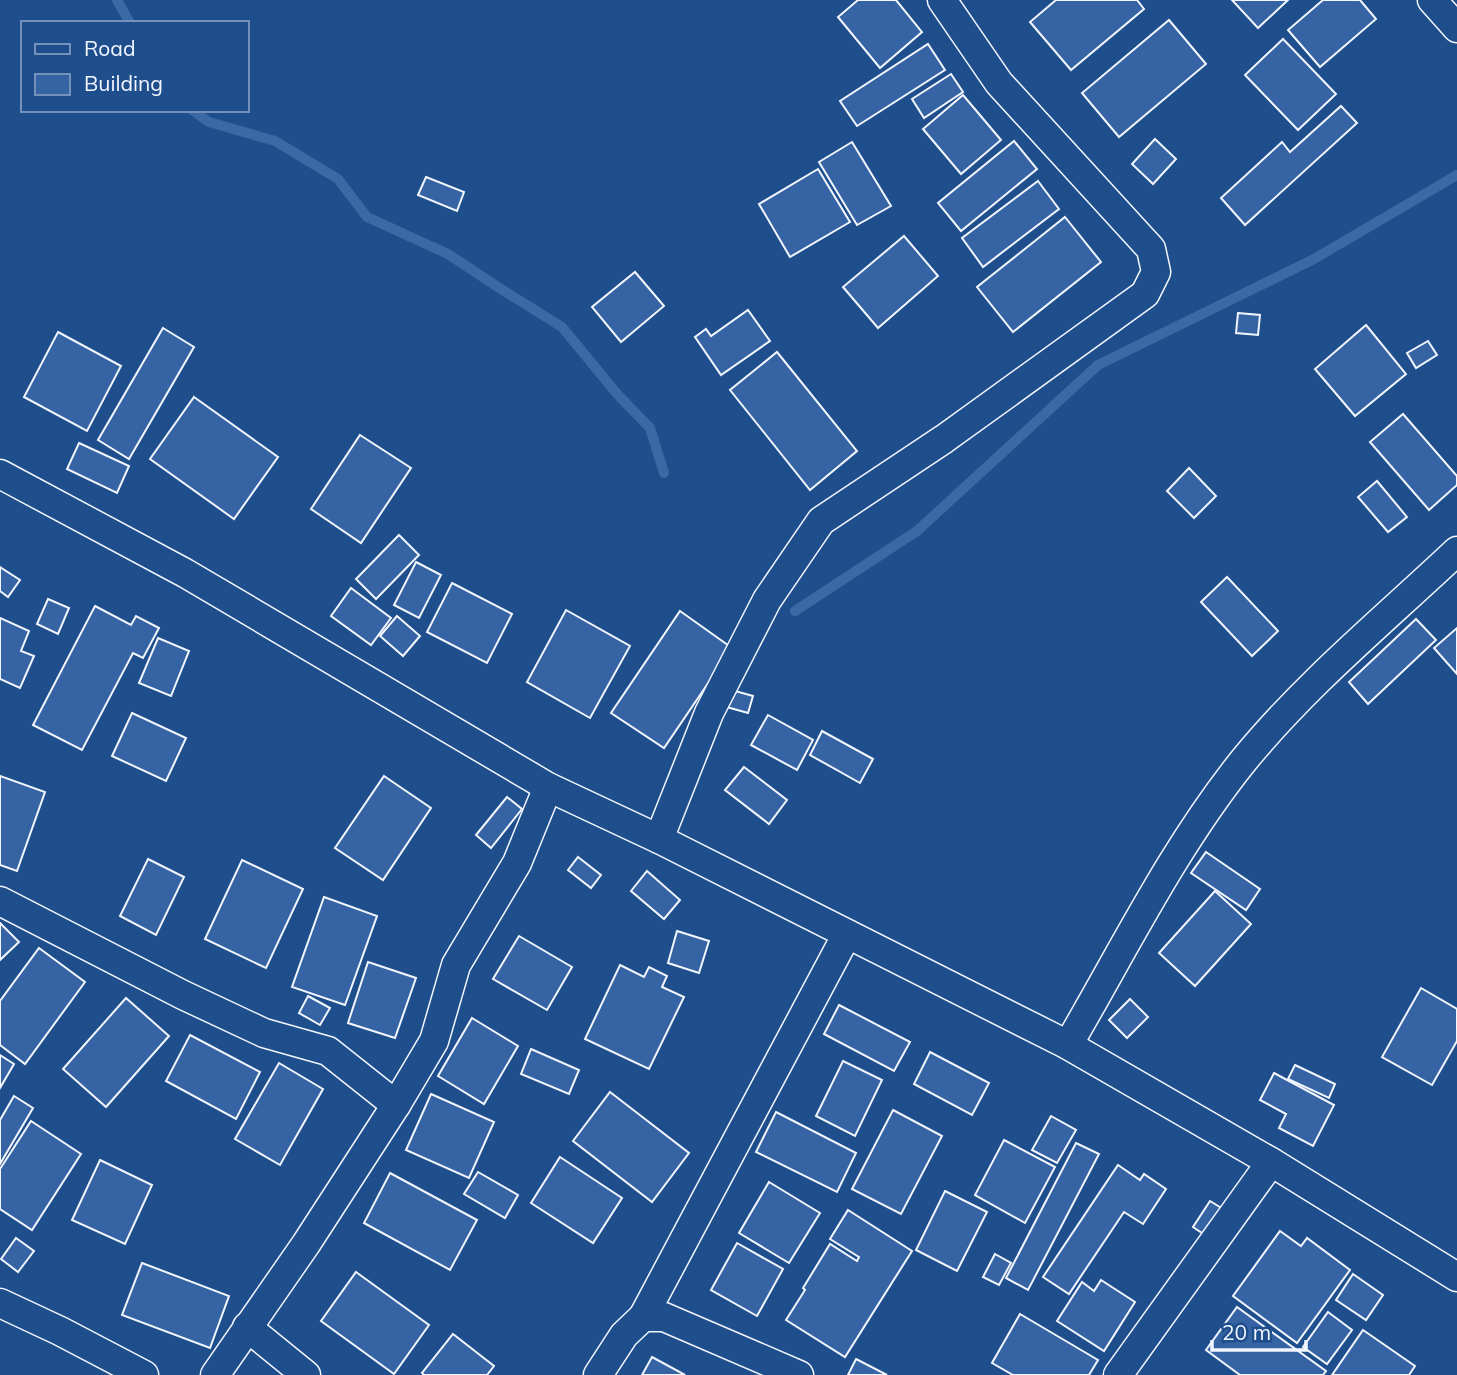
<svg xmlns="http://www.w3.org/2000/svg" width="1457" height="1375" font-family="Mulish,sans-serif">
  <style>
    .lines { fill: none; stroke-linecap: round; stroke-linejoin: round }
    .stream { stroke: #3b69a3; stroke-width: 10 }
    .building { fill: #3563a3; stroke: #f2f6ff; stroke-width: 2 }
    .street-casing { stroke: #f2f6ff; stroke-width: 31 }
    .street { stroke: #1f4e8c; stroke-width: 28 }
  </style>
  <rect width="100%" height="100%" fill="#1f4e8c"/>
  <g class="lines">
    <g class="stream">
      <polyline points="117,0 130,23"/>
      <polyline points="192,110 209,122 275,141 338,179 367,217 448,254 504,291 562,327 618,395 650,428 664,473"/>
      <polyline points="795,611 917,531 1098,365 1314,259 1457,175"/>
    </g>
  </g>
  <g class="building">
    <polygon points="858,0 896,0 922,32 880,68 838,17"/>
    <polygon points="1056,0 1137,0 1144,9 1071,70 1030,22"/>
    <polygon points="1232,0 1288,0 1258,28"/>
    <polygon points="1323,0 1360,0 1376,19 1320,67 1288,30"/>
    <polygon points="1169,20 1206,64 1119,137 1082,93"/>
    <polygon points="1283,39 1336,94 1298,130 1245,75"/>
    <polygon points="928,44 945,70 857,126 840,101"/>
    <polygon points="951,74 963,92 924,118 912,99"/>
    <polygon points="963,95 1001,140 961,174 923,129"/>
    <polygon points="1341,106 1357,123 1245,225 1221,198 1282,142 1290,152"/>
    <polygon points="1155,139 1176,159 1153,184 1132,164"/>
    <polygon points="1014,141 1037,169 961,231 938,203"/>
    <polygon points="852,142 891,206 857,225 819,162"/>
    <polygon points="818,169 850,222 790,257 759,204"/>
    <polygon points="426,177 464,192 457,211 418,195"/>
    <polygon points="1038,181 1059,209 983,267 962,238"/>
    <polygon points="1065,217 1101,262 1013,332 977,287"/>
    <polygon points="904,236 938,276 878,328 843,287"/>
    <polygon points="635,272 664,306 621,342 592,307"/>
    <polygon points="748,310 770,341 721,375 695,337 706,329 711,336"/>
    <polygon points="1238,313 1260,315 1258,335 1236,333"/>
    <polygon points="1366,325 1406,374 1355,416 1315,369"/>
    <polygon points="163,328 194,347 129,459 98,440"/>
    <polygon points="58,332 121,366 87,431 24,397"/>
    <polygon points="1428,341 1437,355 1416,368 1407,353"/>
    <polygon points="777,352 857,451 810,490 730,390"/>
    <polygon points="194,397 278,457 234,519 150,459"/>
    <polygon points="1403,414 1457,476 1457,485 1429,510 1370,442"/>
    <polygon points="360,435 411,468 361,543 311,509"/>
    <polygon points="79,443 129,466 117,493 67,469"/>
    <polygon points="1189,468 1216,496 1194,518 1167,491"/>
    <polygon points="1377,481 1407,517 1388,532 1358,497"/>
    <polygon points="399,535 419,555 376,599 356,579"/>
    <polygon points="416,562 441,575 419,618 394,605"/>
    <polygon points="0,567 20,580 8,597 0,591"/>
    <polygon points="1227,577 1278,631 1252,656 1201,602"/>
    <polygon points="452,583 512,614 487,663 427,632"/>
    <polygon points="351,588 391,618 371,645 331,616"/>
    <polygon points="48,599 69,608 58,634 37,624"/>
    <polygon points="95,606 131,625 136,616 159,628 143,658 133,653 82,750 33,725"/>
    <polygon points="566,610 630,646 590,718 527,682"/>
    <polygon points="680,611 732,648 664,748 611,713"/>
    <polygon points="397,616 420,636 403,656 380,636"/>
    <polygon points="0,618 29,631 21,651 34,656 20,688 0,679"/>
    <polygon points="1416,619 1436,640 1368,704 1349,682"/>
    <polygon points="1457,628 1457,674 1434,648"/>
    <polygon points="158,638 189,651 171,696 139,683"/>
    <polygon points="728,689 753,696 748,713 723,706"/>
    <polygon points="132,713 186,738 166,781 112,756"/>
    <polygon points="768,715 813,740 797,770 751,745"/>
    <polygon points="822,731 873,759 860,783 810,755"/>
    <polygon points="744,767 787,800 769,824 725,790"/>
    <polygon points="0,776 45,792 17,871 0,865"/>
    <polygon points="384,776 431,808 383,880 335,848"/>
    <polygon points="507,797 522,809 491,848 476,835"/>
    <polygon points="1206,852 1260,889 1246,910 1191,873"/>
    <polygon points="578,857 601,875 591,888 568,870"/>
    <polygon points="148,859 184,877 156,935 120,916"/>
    <polygon points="242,860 303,889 266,968 205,939"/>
    <polygon points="647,871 680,900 664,919 631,891"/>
    <polygon points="1215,891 1251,924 1195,986 1159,953"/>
    <polygon points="324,897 377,916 345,1005 292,987"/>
    <polygon points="0,923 19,942 0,960"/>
    <polygon points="677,931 709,941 699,973 668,963"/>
    <polygon points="519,936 572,967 547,1010 493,979"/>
    <polygon points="39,948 85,982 25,1064 0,1045 0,1001"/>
    <polygon points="368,962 416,978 395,1038 348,1023"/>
    <polygon points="620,965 644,977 649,967 667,976 662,987 684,997 649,1069 585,1039"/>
    <polygon points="1421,988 1457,1009 1457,1041 1432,1085 1382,1057"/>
    <polygon points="308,996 330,1008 320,1025 299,1013"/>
    <polygon points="126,998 169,1036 106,1107 63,1069"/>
    <polygon points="1130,999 1148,1017 1127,1038 1109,1020"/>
    <polygon points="839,1005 910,1042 894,1071 824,1034"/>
    <polygon points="472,1018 518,1046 484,1104 438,1076"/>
    <polygon points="190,1035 260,1072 236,1119 166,1081"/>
    <polygon points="531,1049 579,1070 569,1094 521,1074"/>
    <polygon points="930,1052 989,1083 972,1115 914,1084"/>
    <polygon points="0,1055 14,1064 0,1088"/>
    <polygon points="843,1061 882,1080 855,1136 816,1116"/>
    <polygon points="279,1063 323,1089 280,1165 235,1139"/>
    <polygon points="1295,1065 1335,1084 1329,1098 1288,1079"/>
    <polygon points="1274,1073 1334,1105 1313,1146 1279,1128 1286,1114 1260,1100"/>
    <polygon points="610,1092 689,1153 652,1202 573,1141"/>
    <polygon points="431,1094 494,1122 469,1178 406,1150"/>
    <polygon points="14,1096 33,1108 0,1164 0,1120"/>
    <polygon points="893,1110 942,1136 901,1214 852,1189"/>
    <polygon points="776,1112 856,1153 837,1192 756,1152"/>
    <polygon points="1051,1116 1076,1130 1057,1163 1032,1150"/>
    <polygon points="31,1121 81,1154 32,1230 0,1209 0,1169"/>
    <polygon points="1004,1140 1055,1167 1025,1223 975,1195"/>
    <polygon points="1076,1143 1099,1154 1028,1290 1006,1278"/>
    <polygon points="560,1157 622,1198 593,1243 531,1203"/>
    <polygon points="100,1160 152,1185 125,1244 72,1220"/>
    <polygon points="1118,1165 1140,1180 1144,1174 1166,1189 1143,1224 1124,1212 1069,1294 1043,1277"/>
    <polygon points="478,1172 518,1195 505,1218 464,1194"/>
    <polygon points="390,1173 477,1220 450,1270 364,1223"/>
    <polygon points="769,1182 820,1213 789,1263 739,1233"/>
    <polygon points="945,1191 987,1212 957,1271 916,1250"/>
    <polygon points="1210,1201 1228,1212 1211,1239 1193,1227"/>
    <polygon points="848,1210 912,1251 845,1357 786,1320 805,1290 803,1288 830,1244 857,1261 859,1257 830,1239"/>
    <polygon points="1280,1231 1301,1246 1307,1238 1350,1270 1297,1343 1233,1296"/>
    <polygon points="16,1238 34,1251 18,1272 1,1259"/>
    <polygon points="737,1243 783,1269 757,1316 711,1290"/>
    <polygon points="995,1254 1011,1263 999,1285 983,1277"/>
    <polygon points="142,1263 229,1296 210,1348 122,1315"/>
    <polygon points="356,1272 429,1325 394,1374 321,1321"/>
    <polygon points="1353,1274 1383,1295 1366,1320 1336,1300"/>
    <polygon points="1101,1280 1135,1302 1104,1351 1057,1321 1082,1282 1094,1291"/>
    <polygon points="1237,1307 1326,1371 1323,1375 1240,1375 1206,1350"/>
    <polygon points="1328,1312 1352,1330 1327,1364 1303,1347"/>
    <polygon points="1020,1314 1098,1360 1089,1375 1013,1375 992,1363"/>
    <polygon points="1363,1330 1415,1366 1409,1375 1332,1375"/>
    <polygon points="453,1334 494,1366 487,1375 424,1375 422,1373"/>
    <polygon points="652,1357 685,1375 642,1375"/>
    <polygon points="856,1359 887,1375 848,1375"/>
  </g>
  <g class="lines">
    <g class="street-casing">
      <g id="street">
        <polyline points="1432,0 1457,28"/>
        <polyline points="0,474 185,573 548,787 659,839 1068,1045 1271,1162 1457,1277"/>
        <polyline points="659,839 709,713 767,600 821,521 944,439 1145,294 1156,272 1151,249 999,83 942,0"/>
        <polyline points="0,901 183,995 264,1033 328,1051 396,1105"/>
        <path d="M1068,1045C1124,949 1174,847 1244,760C1307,683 1385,619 1457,551"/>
        <polyline points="0,1303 60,1331 144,1375"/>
        <polyline points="643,1317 847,934"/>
        <polyline points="247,1327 306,1375"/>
        <polyline points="215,1375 306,1244 396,1105 434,1041 456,965 517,863 548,787"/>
        <polyline points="598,1375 624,1335 643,1317 664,1317 799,1375"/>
        <polyline points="1118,1375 1271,1162"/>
      </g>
    </g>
    <use href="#street" class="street"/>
  </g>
  <rect x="21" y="21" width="228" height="91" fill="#1f4e8c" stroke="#7391ba" stroke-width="2"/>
  <rect x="35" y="44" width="35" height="10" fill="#1f4e8c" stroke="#7391ba" stroke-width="2"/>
  <text x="84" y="56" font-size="21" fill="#f2f6ff">Road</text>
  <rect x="35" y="74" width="35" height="21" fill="#3563a3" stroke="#7391ba" stroke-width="2"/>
  <text x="84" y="91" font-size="21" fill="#f2f6ff">Building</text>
  <path d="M1212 1340v10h94v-10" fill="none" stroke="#f2f6ff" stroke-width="3.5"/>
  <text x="1222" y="1340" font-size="21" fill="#f2f6ff" stroke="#1f4e8c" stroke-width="5" paint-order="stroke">20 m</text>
</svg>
